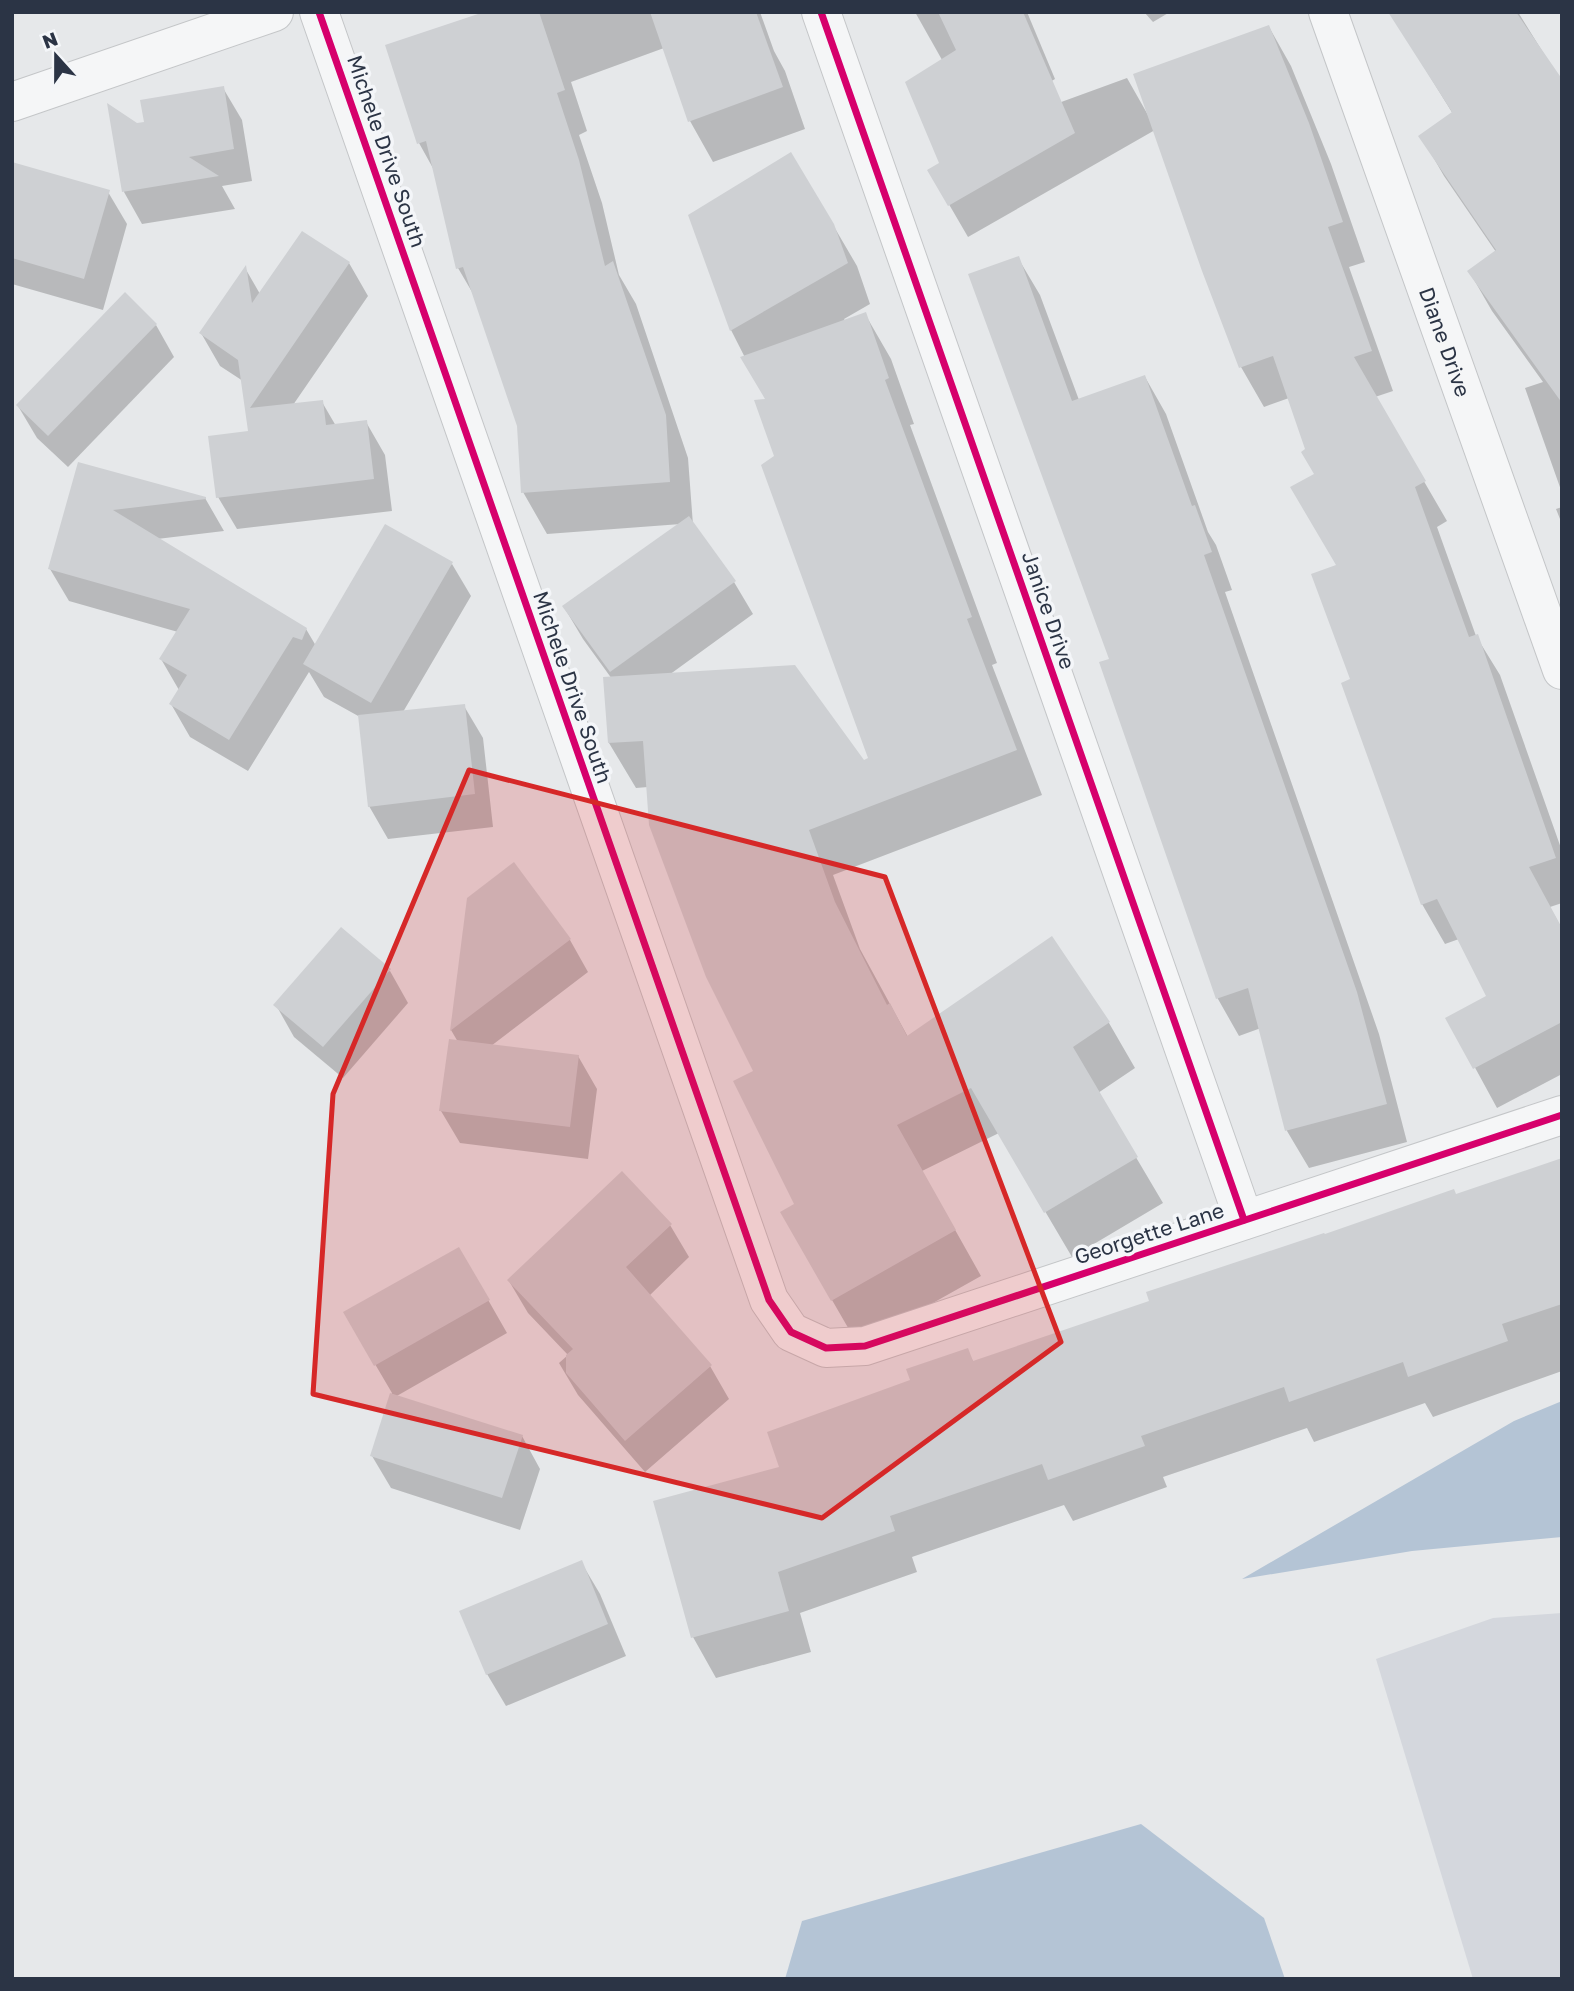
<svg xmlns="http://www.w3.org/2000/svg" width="1574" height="1991" font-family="'Golos Text',sans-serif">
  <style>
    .built { fill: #d4d7dd }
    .water { fill: #b4c4d5 }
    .shadow { fill: #0003 }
    .building { fill: #ced0d3 }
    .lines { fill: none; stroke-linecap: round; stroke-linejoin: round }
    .minor-casing { stroke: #c4c6c8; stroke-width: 40 }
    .minor { stroke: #f5f6f7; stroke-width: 38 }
    .cycleway-casing { stroke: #f4f6f9; stroke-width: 11 }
    .cycleway { stroke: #d6006c; stroke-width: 7 }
    .marked { fill: #d62828; fill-opacity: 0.2; stroke: #d62828; stroke-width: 5; stroke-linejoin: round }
    .labels { text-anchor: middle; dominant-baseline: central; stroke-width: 7; stroke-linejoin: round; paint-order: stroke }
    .street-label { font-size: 21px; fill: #2b3445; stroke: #f4f6f9 }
  </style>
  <rect width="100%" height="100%" fill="#e6e8ea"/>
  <polygon class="built" points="1562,1613 1562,1979 1473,1979 1376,1659 1493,1618"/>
  <g class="water">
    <polygon points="1562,1401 1562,1537 1412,1551 1242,1579 1514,1421"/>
    <polygon points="1141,1824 1264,1918 1285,1979 785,1979 802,1921"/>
  </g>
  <g class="shadow">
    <polygon points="490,12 760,12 774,51 785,71 805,129 713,162 690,121 664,48 571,82 587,131 579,135 602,203 619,275 636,304 688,458 693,525 734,582 753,614 669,675 863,762 870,759 776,457 767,401 731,330 690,215 833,225 857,266 870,304 844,319 845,321 865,314 891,359 914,424 910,425 997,663 992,665 1042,795 833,875 860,949 908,1037 1051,939 1109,1023 1135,1068 1098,1093 1163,1203 1072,1257 999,1133 922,1171 981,1276 858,1345 832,1300 796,1205 756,1072 648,787 636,788 609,743 605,679 612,679 583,639 564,607 681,524 547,534 523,492 518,426 475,297 458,268 434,170 419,143"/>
    <polygon points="915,12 1027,12 1055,79 993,115 946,67"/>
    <polygon points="1144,12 1170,12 1153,22"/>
    <polygon points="1390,12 1518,12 1562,83 1562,493 1525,388 1543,382 1492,311 1469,271 1496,252 1444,176 1421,136 1453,114"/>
    <polygon points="1269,27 1291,66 1331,164 1365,262 1349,267 1393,391 1375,397 1447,521 1437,527 1476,636 1500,675 1562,851 1562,903 1550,907 1562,929 1562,1074 1497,1108 1448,1018 1488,997 1459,939 1445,944 1422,904 1352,680 1338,566 1316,475 1308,450 1289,398 1264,407 1241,367 1155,130 968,237 929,170 942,164 935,148 1127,78 1148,115"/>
    <polygon points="223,88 242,120 252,181 222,186 235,209 142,224 124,192 137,125 146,123"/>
    <polygon points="12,164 108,192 127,224 103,310 12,284"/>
    <polygon points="302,233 349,263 368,296 293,405 322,402 336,426 366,422 385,455 392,511 237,529 218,497 250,432 243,381 220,366 201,333 245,268 260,294"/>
    <polygon points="1018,258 1040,295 1079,400 1145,377 1166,414 1208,532 1216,545 1232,590 1225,592 1379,1034 1407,1142 1309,1168 1287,1131 1261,1028 1239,1036 1218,999 1101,663 1112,660"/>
    <polygon points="156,325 174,357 68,467 37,438 18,406"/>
    <polygon points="79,464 205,498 224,531 157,539 306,629 316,646 452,564 471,596 403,712 464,706 483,738 493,827 388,839 369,806 360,717 324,697 309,672 248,771 190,737 171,704 179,690 161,659 178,632 69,601 50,569"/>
    <polygon points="1562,507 1562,524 1556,509"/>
    <polygon points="468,899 570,940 588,972 491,1046 578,1056 597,1089 588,1159 460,1143 441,1111 458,1042 451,1030"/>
    <polygon points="390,971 408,1003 343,1078 294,1037 276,1005"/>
    <polygon points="1562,1159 1562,1371 1433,1417 1425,1403 1314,1442 1307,1428 1163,1477 1167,1487 1073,1521 1064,1505 912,1557 917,1572 800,1613 811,1652 716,1678 693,1637 781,1468 912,1381 967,1350 974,1363"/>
    <polygon points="670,1225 689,1257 649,1296 710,1366 729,1399 645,1472 578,1395 559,1363 568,1355 528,1313 509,1281"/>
    <polygon points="459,1249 507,1333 395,1397 522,1436 540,1469 520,1530 391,1488 372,1456 392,1393 345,1313"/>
    <polygon points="581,1562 600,1594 626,1656 506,1706 487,1674"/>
  </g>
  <g class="building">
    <polygon points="484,12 539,12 565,90 557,93 579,160 605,266 613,261 666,415 670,482 521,493 517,426 463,267 456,269 426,141 417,144 385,45"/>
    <polygon points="650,12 756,12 783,87 688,122"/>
    <polygon points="938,12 1023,12 1075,133 948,206 927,170 939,163 905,82 956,50"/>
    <polygon points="1388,12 1516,12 1562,79 1562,403 1467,271 1496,250 1418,136 1452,112"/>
    <polygon points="1269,25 1309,123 1343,222 1328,227 1372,351 1354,357 1426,481 1415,487 1469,637 1478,634 1556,858 1529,867 1562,928 1562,1022 1473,1069 1445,1018 1486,996 1437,899 1421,905 1341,683 1350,679 1311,574 1336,565 1290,487 1314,474 1301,452 1305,449 1273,356 1239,368 1202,271 1133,74"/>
    <polygon points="224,86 234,149 189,157 219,176 122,192 107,103 137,123 144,122 140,100"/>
    <polygon points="791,152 834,224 848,263 730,331 688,215"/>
    <polygon points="12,162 110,190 84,279 12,258"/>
    <polygon points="302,231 350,262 250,408 323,400 326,425 367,420 374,479 216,498 208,436 248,431 238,360 199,333 246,265 252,303"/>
    <polygon points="1019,256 1072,401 1145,375 1192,506 1195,505 1212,552 1204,555 1357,992 1387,1104 1285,1131 1248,988 1216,999 1099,662 1109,659 968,274"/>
    <polygon points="125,292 157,324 48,436 16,405"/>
    <polygon points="866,312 889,378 885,380 972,617 967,619 1017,750 809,830 835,902 887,1005 890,1003 907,1036 1052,936 1110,1022 1073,1047 1138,1157 1044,1213 971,1088 897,1125 956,1230 831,1301 780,1212 794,1204 733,1081 753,1071 706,977 649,825 643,741 608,743 603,677 795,665 864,760 868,758 761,465 774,456 754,400 765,399 740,357"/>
    <polygon points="78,462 206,497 206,499 113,510 307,628 302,640 293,637 229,740 169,704 187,675 159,659 190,609 48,569"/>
    <polygon points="689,516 736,581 610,672 562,606"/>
    <polygon points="385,524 453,562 371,703 303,664"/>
    <polygon points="465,704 475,794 368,807 358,715"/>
    <polygon points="514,862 571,939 450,1031 467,898"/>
    <polygon points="341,927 391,969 323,1047 273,1005"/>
    <polygon points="449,1039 579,1055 570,1127 439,1111"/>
    <polygon points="1562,1158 1562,1304 1502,1324 1508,1341 1408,1377 1403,1362 1289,1402 1284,1387 1141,1436 1145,1446 1048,1480 1042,1464 890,1516 895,1531 778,1572 789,1611 691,1638 653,1501 779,1467 767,1432 910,1380 906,1369 968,1348 973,1361 1149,1301 1146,1292 1324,1233 1325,1234 1454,1189 1456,1194"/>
    <polygon points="622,1171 672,1224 626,1267 712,1365 625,1441 566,1373 566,1355 573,1349 507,1280"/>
    <polygon points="459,1247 490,1300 374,1366 343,1312"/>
    <polygon points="390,1393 523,1435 502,1498 370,1456"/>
    <polygon points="582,1560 608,1624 486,1675 459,1611"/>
  </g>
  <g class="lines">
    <g class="minor-casing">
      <g id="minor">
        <polyline points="319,12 769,1300 791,1332 826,1348 865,1346 1562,1115"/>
        <polyline points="821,12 1244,1220"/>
        <path id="s1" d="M1328,12L1562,670"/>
        <polyline points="12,102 274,12"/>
      </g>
    </g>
    <use href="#minor" class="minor"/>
    <g class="cycleway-casing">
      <g id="cycleway">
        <polyline points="319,12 769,1300 791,1332 826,1348 865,1346 1562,1115"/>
        <polyline points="821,12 1244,1220"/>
      </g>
    </g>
    <use href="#cycleway" class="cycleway"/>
  </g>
  <path class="marked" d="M469,770L885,877L1061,1342L822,1518L313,1394L333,1094Z"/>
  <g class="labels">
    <g class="street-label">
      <text transform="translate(387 151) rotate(71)">Michele Drive South</text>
      <text stroke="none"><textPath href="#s1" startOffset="350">Diane Drive</textPath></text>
      <text transform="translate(1049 610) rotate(71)">Janice Drive</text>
      <text transform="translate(573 687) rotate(71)">Michele Drive South</text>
      <text transform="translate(1149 1233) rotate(-18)">Georgette Lane</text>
    </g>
  </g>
  <rect width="1574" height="1991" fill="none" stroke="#2b3445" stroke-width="28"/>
  <g transform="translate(56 56) rotate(339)" stroke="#f4f6f9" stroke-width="5" paint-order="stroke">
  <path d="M0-5L12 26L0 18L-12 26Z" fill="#2b3445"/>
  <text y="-10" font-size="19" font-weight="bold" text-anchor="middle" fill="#2b3445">N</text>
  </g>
</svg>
